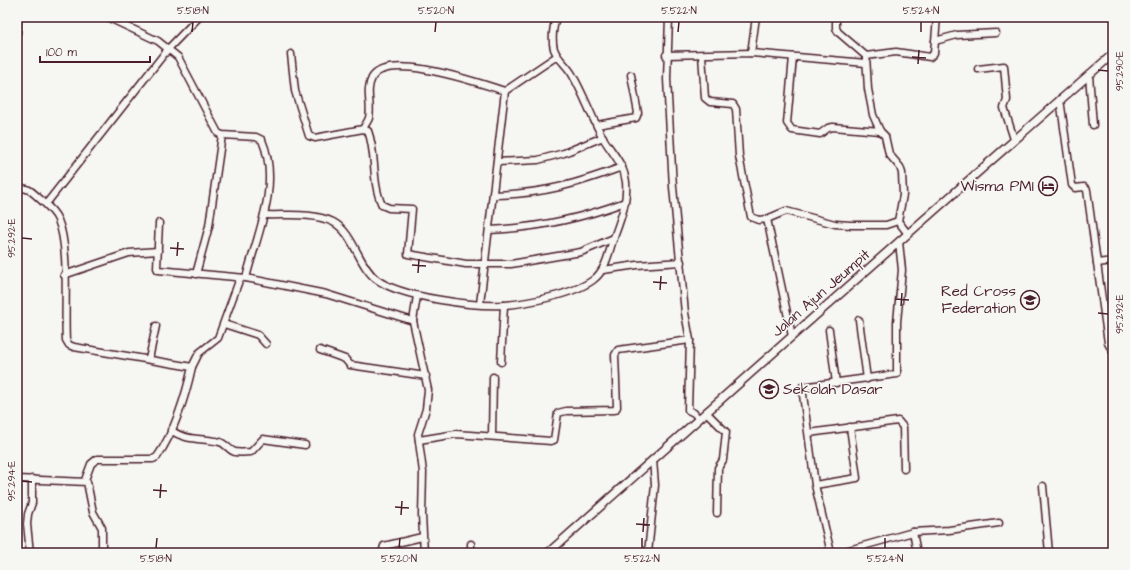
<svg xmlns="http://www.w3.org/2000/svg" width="1130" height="570" font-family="'Architects Daughter',sans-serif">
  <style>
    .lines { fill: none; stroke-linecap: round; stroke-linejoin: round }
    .minor-casing { stroke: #4a1f2b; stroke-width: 9 }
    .tertiary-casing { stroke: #4a1f2b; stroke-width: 10 }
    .minor { stroke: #f6f6f2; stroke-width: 6 }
    .tertiary { stroke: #f6f6f2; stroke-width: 7 }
    .ticks { fill: none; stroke: #4a1f2b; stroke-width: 1.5 }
    .labels { text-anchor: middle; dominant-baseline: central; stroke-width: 3.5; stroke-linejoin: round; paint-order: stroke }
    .poi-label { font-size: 15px; fill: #4a1f2b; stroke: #f6f6f2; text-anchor: end }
    .street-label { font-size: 15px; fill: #4a1f2b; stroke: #f6f6f2 }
    .neatline { fill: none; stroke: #4a1f2b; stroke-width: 1.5 }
    .ticks-label { font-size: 10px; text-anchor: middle; fill: #4a1f2b }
  </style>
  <rect width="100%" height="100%" fill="#f6f6f2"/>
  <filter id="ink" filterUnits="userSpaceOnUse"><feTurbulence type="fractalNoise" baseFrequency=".025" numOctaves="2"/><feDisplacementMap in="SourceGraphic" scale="8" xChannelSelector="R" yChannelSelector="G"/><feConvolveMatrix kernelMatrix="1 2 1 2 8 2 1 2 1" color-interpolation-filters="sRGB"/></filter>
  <g filter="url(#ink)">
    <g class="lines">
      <g class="minor-casing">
        <g id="minor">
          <path d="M107,17L158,41L178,57L218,133L222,135L256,137L262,140C281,185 257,234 246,278L158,270L157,268L159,223"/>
          <polyline points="669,17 667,79 673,187 685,313 690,340 688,410 694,413 698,418"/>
          <polyline points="836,17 836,28 838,32 866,56"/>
          <polyline points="17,33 18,17"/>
          <polyline points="935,41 957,35 996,33"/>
          <polyline points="751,53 756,17"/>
          <path d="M291,54L295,91L309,136L315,138L363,129L368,131C377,154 371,182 382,205L389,208L412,209L408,254L466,264H511L581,252L614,238"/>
          <polyline points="666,55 752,53 866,63"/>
          <polyline points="702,55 705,98 710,102 733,104 736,109 739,156 751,217 759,220 767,219 792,336"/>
          <polyline points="793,57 787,123 792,130 820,134 828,128 833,127 880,131"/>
          <polyline points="978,69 1004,66 1007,100 1004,108 1014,139"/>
          <polyline points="1089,75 1093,125"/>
          <polyline points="1060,99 1072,185 1075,188 1084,187 1087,190 1108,343 1113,352"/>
          <polyline points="597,125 636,118 638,113 631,75"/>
          <path d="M363,129C365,125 368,121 369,118C372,104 365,91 372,78C387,50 481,84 505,91"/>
          <polyline points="497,162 538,160 564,153 603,137"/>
          <path d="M17,188C29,187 32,192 40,199C47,205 55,212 58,220C70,248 64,308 66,340L69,345L74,347L192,367L199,353L218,338L240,278"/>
          <path d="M493,195C543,194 576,184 622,167"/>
          <polyline points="46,204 168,49 199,17"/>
          <path d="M264,215C285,216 313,212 333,222C354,233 358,265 376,279C399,297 475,307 505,305C529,303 574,294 593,280C605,271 608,256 612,243C619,223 628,203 626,182C624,163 610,151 602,136C591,116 584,95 573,76C568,66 558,60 554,49C551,38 553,28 556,17"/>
          <polyline points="767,219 786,211 835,224 851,225 886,225 898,221"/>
          <path d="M489,230C537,228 580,219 625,202"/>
          <polyline points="908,234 898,221 903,195 902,173 900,167 889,154 885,136 880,131 873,115 868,89 866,56 896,52 930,57 934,53 937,17"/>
          <polyline points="1097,263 1113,261"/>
          <polyline points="603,270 637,265 681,262"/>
          <polyline points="196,274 209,226 222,135"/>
          <polyline points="64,275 129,253 158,251"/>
          <polyline points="246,278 326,294 413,321"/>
          <polyline points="417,296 413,321 428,390 426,409 418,434 423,472 422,515 424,553"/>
          <polyline points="480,304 505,91 557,56"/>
          <polyline points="859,320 867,379"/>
          <polyline points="224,324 258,335 266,344"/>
          <polyline points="829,330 836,383"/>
          <polyline points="320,350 345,359 350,365 426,376"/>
          <polyline points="149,359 156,326"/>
          <polyline points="501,362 504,305"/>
          <polyline points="17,411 19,411"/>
          <polyline points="706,412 726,432 723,460 718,468 717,513"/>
          <path d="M171,430C185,441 203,438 220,442C226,444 230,451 235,452C240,453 246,452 251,452L263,439L305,445"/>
          <polyline points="809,433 898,421 903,427 904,469"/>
          <polyline points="492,436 493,377"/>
          <polyline points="419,440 456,434 551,441 554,440 558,413 566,411 615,410 617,407 615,355 618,350 690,340"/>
          <polyline points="17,479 87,482 93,512 102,528 102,553"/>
          <path d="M85,480L91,464L97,459H153L157,457C174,433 186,395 192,367"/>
          <polyline points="815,485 857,478 850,427"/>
          <polyline points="1043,486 1049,553"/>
          <polyline points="913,532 917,553"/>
          <polyline points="471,544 471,553"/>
          <polyline points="30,553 27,524 28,514 32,503 32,479"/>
          <polyline points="382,553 384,546 422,537"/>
          <polyline points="648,553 655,485 653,460"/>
          <polyline points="831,553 815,485 802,387 897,374 897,322 902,270 899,242"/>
          <polyline points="838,553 913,532 949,530 999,523"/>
        </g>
      </g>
      <g class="tertiary-casing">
        <path id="tertiary" d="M548,553C736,386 923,219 1113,54"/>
      </g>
      <use href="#minor" class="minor"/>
      <use href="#tertiary" class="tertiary"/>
    </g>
  </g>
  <path class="ticks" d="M192,32L193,22M435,32L436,22M678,32L679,22M921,32V22M912,57L926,58M918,64L919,50M1098,70L1108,71M22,238L32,239M170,248L184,249M177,256L178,242M412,265L426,266M418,273L419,259M653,282L667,283M660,290L661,276M895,299L909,300M901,306L902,293M1098,313L1108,314M22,481L32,482M153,490L167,491M160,498L161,484M395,507L409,508M401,515L402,501M636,524L650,525M643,532L644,518M156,548L157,538M399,548L400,538M642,548V538M885,548V538"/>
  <defs>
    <g id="hotel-ring" transform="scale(1)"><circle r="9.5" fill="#f6f6f2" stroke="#4a1f2b" stroke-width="1.5"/><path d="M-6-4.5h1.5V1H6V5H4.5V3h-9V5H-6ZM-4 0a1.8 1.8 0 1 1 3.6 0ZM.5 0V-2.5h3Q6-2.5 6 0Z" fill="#4a1f2b"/></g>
    <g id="school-ring" transform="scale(1)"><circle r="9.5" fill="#f6f6f2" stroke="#4a1f2b" stroke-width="1.5"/><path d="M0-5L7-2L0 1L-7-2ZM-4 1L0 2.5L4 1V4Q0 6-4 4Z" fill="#4a1f2b"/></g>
  </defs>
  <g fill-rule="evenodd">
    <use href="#hotel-ring" x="1048" y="186"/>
    <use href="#school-ring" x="1030" y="300"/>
    <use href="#school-ring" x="769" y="389"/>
  </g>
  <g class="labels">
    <g class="poi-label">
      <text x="1034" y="186">Wisma PMI</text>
      <text x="1016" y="291">Red Cross<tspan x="1016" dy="17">Federation</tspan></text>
      <text x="783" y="389" text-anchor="start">Sekolah Dasar</text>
    </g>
    <g class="street-label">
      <text transform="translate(821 293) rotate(-41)">Jalan Ajun Jeumpit</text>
    </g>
  </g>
  <rect width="1130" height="570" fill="none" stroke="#f6f6f2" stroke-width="44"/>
  <path d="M40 56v6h110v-6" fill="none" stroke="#4a1f2b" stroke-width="2"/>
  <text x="46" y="56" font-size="12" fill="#4a1f2b" stroke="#f6f6f2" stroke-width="3" paint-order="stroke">100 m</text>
  <rect x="22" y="22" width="1086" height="526" class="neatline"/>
  <g class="ticks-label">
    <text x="193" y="14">5.518°N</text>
    <text x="436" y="14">5.520°N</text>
    <text x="679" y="14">5.522°N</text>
    <text x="921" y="14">5.524°N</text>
    <text transform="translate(1119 71) rotate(-90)" y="4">95.290°E</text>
    <text transform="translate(11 238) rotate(-90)" y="4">95.292°E</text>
    <text transform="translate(1119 314) rotate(-90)" y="4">95.292°E</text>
    <text transform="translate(11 481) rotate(-90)" y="4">95.294°E</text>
    <text x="156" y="562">5.518°N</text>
    <text x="399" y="562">5.520°N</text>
    <text x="642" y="562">5.522°N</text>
    <text x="885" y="562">5.524°N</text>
  </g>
</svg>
